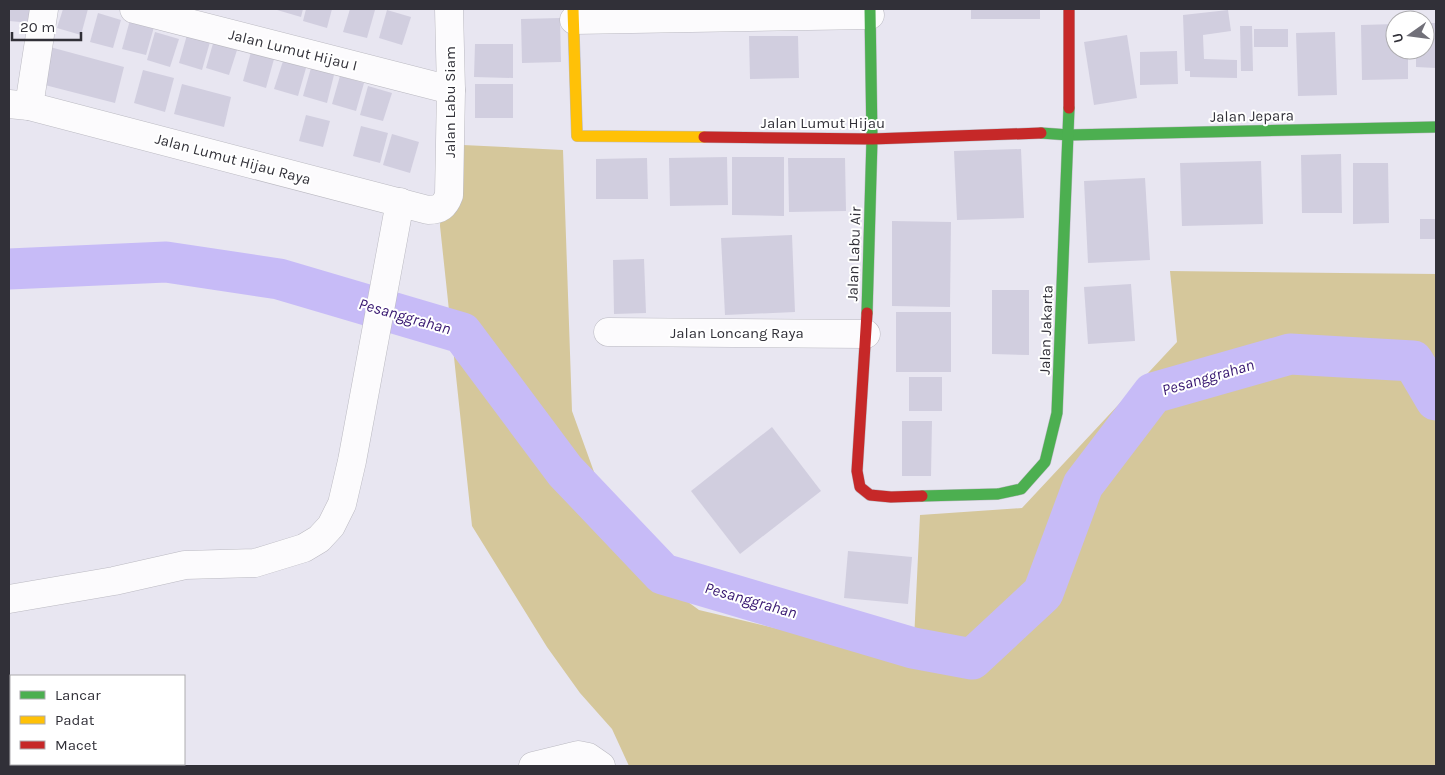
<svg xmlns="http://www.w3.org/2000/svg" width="1445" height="775" font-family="Karla,sans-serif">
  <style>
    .forest { fill: #d5c79b }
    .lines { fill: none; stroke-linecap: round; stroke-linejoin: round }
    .river { stroke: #c7bbf7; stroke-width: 41 }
    .building { fill: #d1cedf }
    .street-casing { stroke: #bbbac2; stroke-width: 29 }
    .fast-casing { stroke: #bbbac2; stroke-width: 12 }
    .slow-casing { stroke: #bbbac2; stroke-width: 12 }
    .jam-casing { stroke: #bbbac2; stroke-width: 12 }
    .street { stroke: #fcfbfd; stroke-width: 28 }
    .fast { stroke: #4caf50; stroke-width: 11 }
    .slow { stroke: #ffc107; stroke-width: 11 }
    .jam { stroke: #c62828; stroke-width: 11 }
    .labels { text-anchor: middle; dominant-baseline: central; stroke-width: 4; stroke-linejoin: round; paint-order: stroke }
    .street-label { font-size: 15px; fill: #313038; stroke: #fff }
    .water-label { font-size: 16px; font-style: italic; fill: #35146f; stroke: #fff }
  </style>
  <rect width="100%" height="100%" fill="#e8e6f1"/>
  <polygon class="forest" points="442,144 563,150 572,411 624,555 699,610 913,661 920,515 1022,508 1177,342 1170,271 1436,274 1436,766 629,766 612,729 580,693 547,647 472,526 440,226"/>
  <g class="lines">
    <polyline class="river" points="9,269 166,262 279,279 462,333 565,471 663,574 913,648 972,659 1043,593 1083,485 1153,393 1290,354 1413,361 1436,400"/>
  </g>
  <g class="building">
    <polygon points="9,9 33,9 32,23 9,21"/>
    <polygon points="63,9 88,9 81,35 57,28"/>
    <polygon points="277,9 303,9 301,17 277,10"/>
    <polygon points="306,9 332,9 327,28 303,21"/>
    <polygon points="350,9 375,10 367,38 343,32"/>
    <rect x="971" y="9" width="69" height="10"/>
    <polygon points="387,10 411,17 402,45 379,38"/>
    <polygon points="1228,10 1231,31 1203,35 1204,59 1237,60 1237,78 1190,77 1190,71 1185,71 1183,15"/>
    <polygon points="98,13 121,20 113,48 90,42"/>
    <polygon points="560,18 561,62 522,63 521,19"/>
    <polygon points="130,20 154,27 146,55 122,49"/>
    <polygon points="1425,23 1436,23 1436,68 1416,67 1416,50 1425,50"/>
    <polygon points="1395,24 1395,50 1408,50 1408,79 1362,80 1361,25"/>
    <polygon points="1240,26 1252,26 1253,71 1241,71"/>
    <rect x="1254" y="29" width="34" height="18"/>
    <polygon points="155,32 179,39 170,67 147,60"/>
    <polygon points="1335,32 1337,95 1298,96 1296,33"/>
    <polygon points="187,35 210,42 202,70 179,63"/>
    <polygon points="1127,35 1137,98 1094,105 1084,42"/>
    <polygon points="749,36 798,36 799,78 750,79"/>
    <polygon points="214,40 238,47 229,75 206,68"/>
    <polygon points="475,44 513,44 513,78 474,77"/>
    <polygon points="50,47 124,67 115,103 41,84"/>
    <polygon points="1177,51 1178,84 1140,85 1140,52"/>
    <polygon points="251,52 274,59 266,88 243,81"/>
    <polygon points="283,61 306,68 298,96 274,89"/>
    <polygon points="311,68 334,75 327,103 303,96"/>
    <polygon points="143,70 174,78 165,112 134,103"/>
    <polygon points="340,76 364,83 356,111 332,104"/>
    <polygon points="182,84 231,97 224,127 174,114"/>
    <rect x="475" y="84" width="38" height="34"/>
    <polygon points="368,86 392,93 383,121 360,115"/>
    <polygon points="306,115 330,121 323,147 299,141"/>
    <polygon points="361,126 388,133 380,163 353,156"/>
    <polygon points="392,134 419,142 410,173 383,165"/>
    <polygon points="1021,149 1024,218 957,220 954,151"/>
    <polygon points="1341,154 1342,213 1302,213 1301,155"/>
    <polygon points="727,157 728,205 670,206 669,158"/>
    <polygon points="732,157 784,157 784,216 732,215"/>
    <polygon points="647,158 648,199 596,199 596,159"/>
    <polygon points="788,158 845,158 846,211 789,212"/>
    <polygon points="1261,161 1263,224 1182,226 1180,163"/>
    <polygon points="1353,163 1388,163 1389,223 1353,224"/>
    <polygon points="1145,178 1150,260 1088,263 1084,181"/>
    <rect x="1420" y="219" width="16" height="20"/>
    <polygon points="892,221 951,222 950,307 892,306"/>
    <polygon points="792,235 795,312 725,315 721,238"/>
    <polygon points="644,259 646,313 614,314 613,260"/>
    <polygon points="1131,284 1135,341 1088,344 1084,287"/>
    <polygon points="992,290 1029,290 1029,355 992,354"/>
    <rect x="896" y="312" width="55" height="60"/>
    <rect x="909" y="377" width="33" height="34"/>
    <polygon points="902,421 932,421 931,476 902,476"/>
    <polygon points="772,427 821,491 740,554 691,491"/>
    <polygon points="848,551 912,557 908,604 844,598"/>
  </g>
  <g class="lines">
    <g class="street-casing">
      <g id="street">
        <polyline points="134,9 451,90"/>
        <polyline points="574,20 870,15"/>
        <path d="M9,104L29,106L428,210C440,210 445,206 449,195L451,90L449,9"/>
        <polyline points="29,106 44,9"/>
        <polyline points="608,332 866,334"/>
        <polyline points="9,599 114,581 185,565 255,563 304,548 319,539 331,526 342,504 352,461 400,202"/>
        <polyline points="9,704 11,708"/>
        <polyline points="23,766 23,764"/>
        <polyline points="533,766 578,755 588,757 601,766"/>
      </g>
    </g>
    <g class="fast-casing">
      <g id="fast">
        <polyline points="1041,133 1069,135 1436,127"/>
        <polyline points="867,313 872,139 870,9"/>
        <polyline points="922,496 998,494 1021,489 1045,462 1057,413 1069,108"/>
      </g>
    </g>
    <g class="slow-casing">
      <polyline id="slow" points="573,9 577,136 704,137"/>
    </g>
    <g class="jam-casing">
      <g id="jam">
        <polyline points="1069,9 1069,108"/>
        <polyline points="704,137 872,139 1041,133"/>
        <polyline points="867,313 857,471 860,487 870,495 891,497 922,496"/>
      </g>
    </g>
    <use href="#street" class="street"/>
    <use href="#fast" class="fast"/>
    <use href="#slow" class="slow"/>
    <use href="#jam" class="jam"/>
  </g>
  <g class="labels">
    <g class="street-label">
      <text transform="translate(293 50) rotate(14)">Jalan Lumut Hijau I</text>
      <text transform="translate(450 102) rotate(-90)">Jalan Labu Siam</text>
      <text transform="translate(1252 116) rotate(-1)">Jalan Jepara</text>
      <text x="823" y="123">Jalan Lumut Hijau</text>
      <text transform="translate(233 159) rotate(15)">Jalan Lumut Hijau Raya</text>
      <text transform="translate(854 254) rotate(-88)">Jalan Labu Air</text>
      <text transform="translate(1046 330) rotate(-88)">Jalan Jakarta</text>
      <text x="737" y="333">Jalan Loncang Raya</text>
    </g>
    <g class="water-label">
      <text transform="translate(405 316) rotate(16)">Pesanggrahan</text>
      <text transform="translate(1208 377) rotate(-16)">Pesanggrahan</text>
      <text transform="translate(751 600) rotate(16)">Pesanggrahan</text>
    </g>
  </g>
  <rect width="1445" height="775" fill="none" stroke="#313038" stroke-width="20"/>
  <rect x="10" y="675" width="175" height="90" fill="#ffffff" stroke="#adacaf"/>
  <rect x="20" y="691" width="25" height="8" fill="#4caf50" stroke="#adacaf"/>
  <text x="55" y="700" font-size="15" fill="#313038">Lancar</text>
  <rect x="20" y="716" width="25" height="8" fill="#ffc107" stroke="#adacaf"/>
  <text x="55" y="725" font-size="15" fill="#313038">Padat</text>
  <rect x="20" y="741" width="25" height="8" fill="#c62828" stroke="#adacaf"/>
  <text x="55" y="750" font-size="15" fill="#313038">Macet</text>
  <g transform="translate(1410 35) rotate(256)"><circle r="24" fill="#ffffff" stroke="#adacaf"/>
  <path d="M0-4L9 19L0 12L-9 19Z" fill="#717079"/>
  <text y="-8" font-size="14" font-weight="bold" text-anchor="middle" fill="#313038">U</text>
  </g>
  <path d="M12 32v8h69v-8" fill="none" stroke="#313038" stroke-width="2.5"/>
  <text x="20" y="32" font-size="15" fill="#313038" stroke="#ffffff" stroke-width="4" paint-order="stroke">20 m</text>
</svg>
